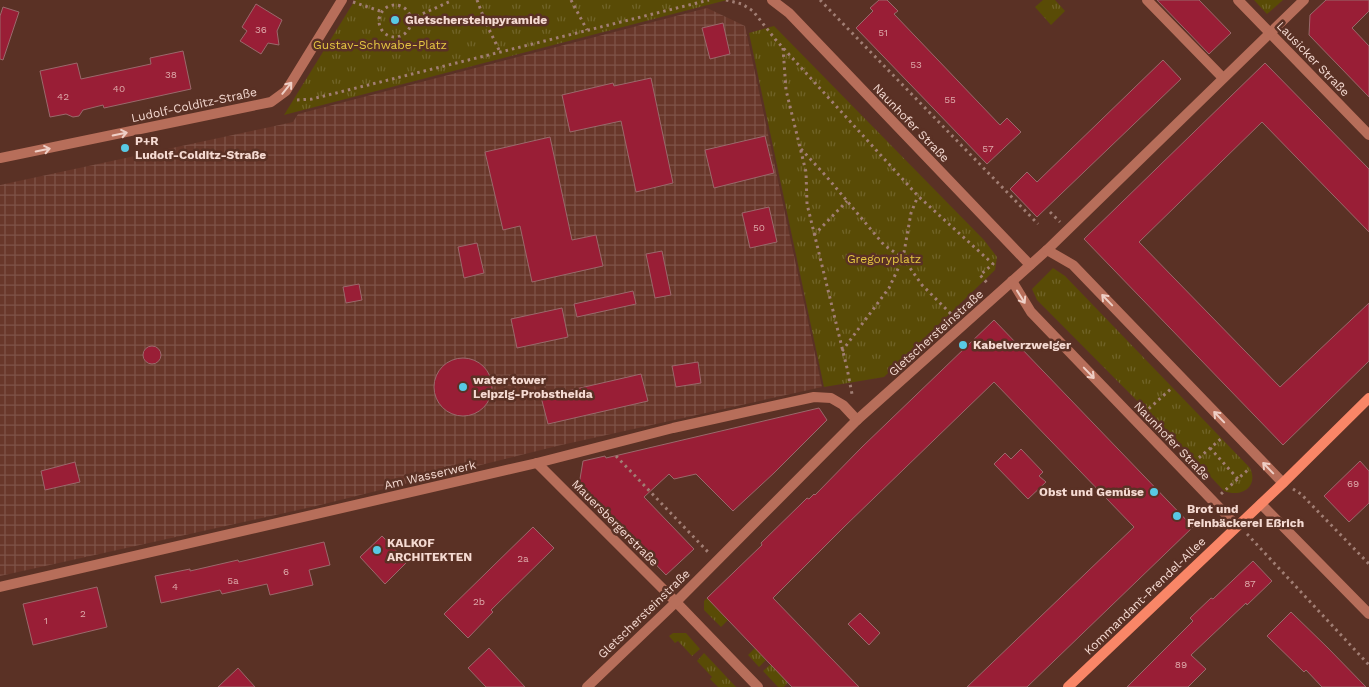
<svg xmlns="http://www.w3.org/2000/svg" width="1369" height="687" font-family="'Work Sans',sans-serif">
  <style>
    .industrial { fill: url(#industrial-grid) }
    .grass { fill: url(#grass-tufts) }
    .building { fill: #991e36; stroke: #9a696b }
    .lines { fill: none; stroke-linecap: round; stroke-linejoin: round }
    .path { stroke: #a17e74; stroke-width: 3; stroke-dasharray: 2.5 4; stroke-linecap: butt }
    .service { stroke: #b76e5a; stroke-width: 10 }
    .minor { stroke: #b76e5a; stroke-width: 10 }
    .tertiary { stroke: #b76e5a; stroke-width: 10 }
    .secondary { stroke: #f98667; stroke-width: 10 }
    .oneway { stroke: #efcfc6 }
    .poi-dot { fill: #58c9e4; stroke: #5a3125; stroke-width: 2 }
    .labels { text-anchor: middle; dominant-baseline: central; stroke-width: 5; stroke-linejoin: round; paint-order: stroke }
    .number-label { font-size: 10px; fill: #deabab }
    .poi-label { font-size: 12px; font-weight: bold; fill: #f5dad2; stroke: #5a3125; text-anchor: start }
    .park-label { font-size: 12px; fill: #e5c742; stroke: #5a3125 }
    .street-label { font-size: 12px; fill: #f5dad2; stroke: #5a3125 }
  </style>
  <defs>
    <pattern id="industrial-grid" width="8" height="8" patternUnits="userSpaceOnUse" patternTransform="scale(1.25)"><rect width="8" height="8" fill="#68372a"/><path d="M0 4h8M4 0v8" fill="none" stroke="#7e5348"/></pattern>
    <pattern id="grass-tufts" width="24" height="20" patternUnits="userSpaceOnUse" patternTransform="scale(1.25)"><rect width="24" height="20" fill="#594b06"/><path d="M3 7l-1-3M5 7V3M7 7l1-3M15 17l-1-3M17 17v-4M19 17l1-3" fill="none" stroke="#716429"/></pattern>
  </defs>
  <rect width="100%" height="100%" fill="#5a3125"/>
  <polygon class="industrial" points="707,8 745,26 822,387 557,446 316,506 0,576 0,185 293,122 298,114"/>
  <g class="grass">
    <polygon points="355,0 727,0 284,115"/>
    <polygon points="1043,0 1055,0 1065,11 1051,25 1035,7"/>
    <polygon points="1254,0 1283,0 1267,14"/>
    <polygon points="774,26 984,240 997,257 995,270 884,377 824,387 749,33"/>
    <path d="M1053,268L1065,276L1250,468C1259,487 1241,498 1224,491L1178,442L1037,300L1032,289Z"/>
    <polygon points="707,598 728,620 721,627 704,610 704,601"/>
    <polygon points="673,633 686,633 700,649 692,656 678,641 675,643 669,636"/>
    <polygon points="755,648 766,660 759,667 748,655"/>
    <polygon points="704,653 736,687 718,687 710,679 712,677 697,661"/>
    <polygon points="771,664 790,680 784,687 778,687 763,671"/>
  </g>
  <g class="building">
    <polygon points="879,0 887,0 898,11 894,14 1000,125 1007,118 1021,132 987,164 856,28 873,11 870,8"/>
    <polygon points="1157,0 1199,0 1231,33 1209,54"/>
    <polygon points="1326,0 1369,0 1369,11 1352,28 1369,46 1369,97 1309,35 1310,15"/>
    <polygon points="256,4 282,20 277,31 279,45 268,43 261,54 240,41 247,31 242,27"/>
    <polygon points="3,7 19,12 3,60 0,59 0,16"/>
    <polygon points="723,23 730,54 710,59 702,28"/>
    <polygon points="183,51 191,89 104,108 103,105 83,110 79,116 73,117 66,114 50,117 40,71 77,63 81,79 151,64 150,58"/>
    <polygon points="1163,60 1181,79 1037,217 1010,189 1027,172 1037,182"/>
    <polygon points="1265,63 1369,169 1369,232 1262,122 1139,242 1280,387 1369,303 1369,361 1283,445 1084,239"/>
    <polygon points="651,78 673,183 636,192 621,121 570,132 562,95 613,83 614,86"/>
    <polygon points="765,136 774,173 714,188 705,150"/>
    <polygon points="550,137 572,240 596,235 603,266 532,282 520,226 503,230 485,152"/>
    <polygon points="769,207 777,242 750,248 742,213"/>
    <polygon points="477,243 484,273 464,278 458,247"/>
    <polygon points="662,251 671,295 655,298 646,254"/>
    <polygon points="359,284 362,300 346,303 343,287"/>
    <polygon points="633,291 636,304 577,317 574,304"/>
    <polygon points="562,308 568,337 517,348 511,319"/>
    <polygon points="994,320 1193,527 1027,687 967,687 1134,527 994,382 845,526 773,598 859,687 792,687 707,598 762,545 761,543 802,503 807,498 809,499 814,494 815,495 862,447"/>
    <circle cx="152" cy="355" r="9"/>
    <circle cx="463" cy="387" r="29"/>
    <polygon points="698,362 701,383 676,387 672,366"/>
    <polygon points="641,374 648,401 548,424 541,397"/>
    <polygon points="819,408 827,420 774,473 733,511 696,474 674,479 669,474 644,497 694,549 666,575 579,485 583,461 605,456 606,458"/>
    <polygon points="1021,449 1043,472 1039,476 1046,482 1028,499 994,464 1005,453 1011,459"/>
    <polygon points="1360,461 1369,471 1369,503 1349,522 1324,496"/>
    <polygon points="75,462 80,482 45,490 41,471"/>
    <polygon points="533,527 554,548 491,610 493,612 468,638 444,614"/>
    <polygon points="382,536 407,562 385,584 360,557"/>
    <polygon points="324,542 330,565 309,570 313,585 270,595 267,584 222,594 220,590 161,603 155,576 190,569 190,571 238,560 239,562"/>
    <polygon points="1253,561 1272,581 1247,605 1246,603 1191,655 1206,669 1188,687 1127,687 1193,621 1190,618 1211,598 1213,599"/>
    <polygon points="97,587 107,627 33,645 23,604"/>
    <polygon points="1291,612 1328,648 1366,687 1322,687 1306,670 1304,672 1267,636"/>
    <polygon points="860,613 880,633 869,645 848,624"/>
    <polygon points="489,648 525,687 486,687 468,668"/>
    <polygon points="238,668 255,687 218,687"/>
  </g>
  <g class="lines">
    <g class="path">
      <polyline points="477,0 485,21 500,52"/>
      <polyline points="571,0 587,30"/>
      <polyline points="726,0 742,4 753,11 775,39 918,196 993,264 980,275 989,285"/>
      <polyline points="820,0 1038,224"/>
      <polyline points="353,2 383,12"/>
      <circle cx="395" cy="21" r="16"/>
      <polyline points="411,19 451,1"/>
      <polyline points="783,48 786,90 806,172 807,204 847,368 852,394"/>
      <polyline points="297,100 312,99 709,0"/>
      <polyline points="801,149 826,176 884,245 903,258 922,285 954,317"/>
      <polyline points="1050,212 1060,222"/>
      <polyline points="814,235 847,201"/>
      <polyline points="842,351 889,288 903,258 911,213 918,196"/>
      <polyline points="1144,413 1173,387"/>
      <polyline points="1210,448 1238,479"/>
      <polyline points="616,456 709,553"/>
      <polyline points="1194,462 1223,437"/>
      <polyline points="1293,489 1301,494 1369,564"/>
      <polyline points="1221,494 1250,468"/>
      <polyline points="1247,534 1369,665"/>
    </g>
    <polyline class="service" points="1147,0 1223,78"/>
    <g class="minor">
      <polyline points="1238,0 1369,135"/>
      <polyline points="537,463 676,602 758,687"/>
      <polyline points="1261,504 1369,614"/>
      <polyline points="0,587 537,463 673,428 814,397 831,398 843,405 857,420"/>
      <polyline points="587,687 676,602 857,420 1047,250 1304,0"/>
    </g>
    <g class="tertiary">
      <polyline points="772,0 789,13 1030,265"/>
      <polyline points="0,158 271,102 286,91 342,0"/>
      <polyline points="1047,250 1073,265 1283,483"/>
      <polyline points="1012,281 1031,312 1237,526"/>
    </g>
    <polyline class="secondary" points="1068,687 1283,483 1369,398"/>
  </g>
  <defs><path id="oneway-shaft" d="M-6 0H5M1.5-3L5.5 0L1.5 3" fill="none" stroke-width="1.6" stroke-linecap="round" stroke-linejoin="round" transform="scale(1.25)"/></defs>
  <g class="oneway">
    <use href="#oneway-shaft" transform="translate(287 88) rotate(-51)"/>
    <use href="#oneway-shaft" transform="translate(120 134) rotate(-12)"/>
    <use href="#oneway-shaft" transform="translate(43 150) rotate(-12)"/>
    <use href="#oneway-shaft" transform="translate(1021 297) rotate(58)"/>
    <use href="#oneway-shaft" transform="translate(1107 300) rotate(-134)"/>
    <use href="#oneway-shaft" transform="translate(1089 373) rotate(46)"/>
    <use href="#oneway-shaft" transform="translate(1219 417) rotate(-134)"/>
    <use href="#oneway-shaft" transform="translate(1268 468) rotate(-134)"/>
  </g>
  <g class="poi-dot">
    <circle cx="395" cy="20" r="5"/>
    <circle cx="125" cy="148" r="5"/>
    <circle cx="963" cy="345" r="5"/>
    <circle cx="463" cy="387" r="5"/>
    <circle cx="1154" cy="492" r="5"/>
    <circle cx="1177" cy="516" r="5"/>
    <circle cx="377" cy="550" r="5"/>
  </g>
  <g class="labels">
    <g class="number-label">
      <text x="261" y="29">36</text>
      <text x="883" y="32">51</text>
      <text x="916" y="64">53</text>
      <text x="171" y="74">38</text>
      <text x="119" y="88">40</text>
      <text x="63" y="96">42</text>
      <text x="950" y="99">55</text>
      <text x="988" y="148">57</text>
      <text x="759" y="227">50</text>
      <text x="1353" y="483">69</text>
      <text x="523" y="558">2a</text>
      <text x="286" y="571">6</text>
      <text x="233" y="580">5a</text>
      <text x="1250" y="583">87</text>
      <text x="175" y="586">4</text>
      <text x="479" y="601">2b</text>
      <text x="83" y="613">2</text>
      <text x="46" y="620">1</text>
      <text x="1181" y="664">89</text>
    </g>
    <g class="poi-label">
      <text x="405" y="20">Gletschersteinpyramide</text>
      <text x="135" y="141">P+R<tspan x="135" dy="14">Ludolf-Colditz-Straße</tspan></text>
      <text x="973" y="345">Kabelverzweiger</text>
      <text x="473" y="380">water tower<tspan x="473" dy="14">Leipzig-Probstheida</tspan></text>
      <text x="1144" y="492" text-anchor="end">Obst und Gemüse</text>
      <text x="1187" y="509">Brot und<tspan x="1187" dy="14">Feinbäckerei Eßrich</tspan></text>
      <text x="387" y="543">KALKOF<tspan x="387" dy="14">ARCHITEKTEN</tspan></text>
    </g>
    <g class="park-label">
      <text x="380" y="45">Gustav-Schwabe-Platz</text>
      <text x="884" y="259">Gregoryplatz</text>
    </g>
    <g class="street-label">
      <text transform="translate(1313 59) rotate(46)">Lausicker Straße</text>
      <text transform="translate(194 105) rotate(-12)">Ludolf-Colditz-Straße</text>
      <text transform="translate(911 123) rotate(46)">Naunhofer Straße</text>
      <text transform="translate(936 333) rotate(-42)">Gletschersteinstraße</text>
      <text transform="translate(1172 441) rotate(46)">Naunhofer Straße</text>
      <text transform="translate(430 475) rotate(-13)">Am Wasserwerk</text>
      <text transform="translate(615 523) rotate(45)">Mauersbergerstraße</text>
      <text transform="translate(1145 596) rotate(-44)">Kommandant-Prendel-Allee</text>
      <text transform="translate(644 614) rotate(-44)">Gletschersteinstraße</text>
    </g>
  </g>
</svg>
